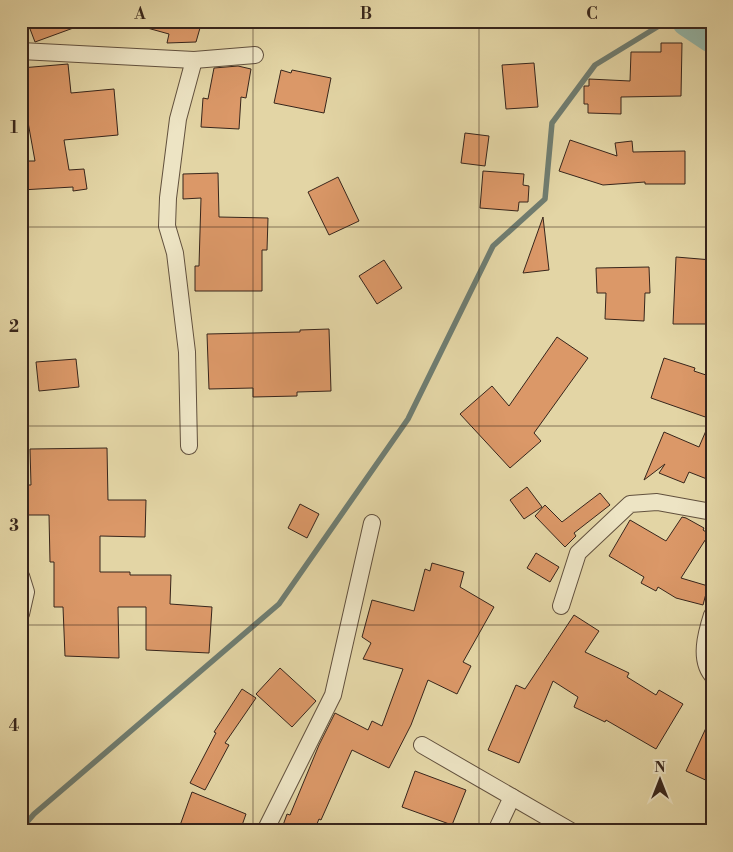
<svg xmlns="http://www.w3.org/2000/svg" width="733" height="852" font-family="'Libre Bodoni',serif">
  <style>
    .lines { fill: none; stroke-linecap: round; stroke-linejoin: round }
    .stream { stroke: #6f7d71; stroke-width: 5.5 }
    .river { stroke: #95b8aa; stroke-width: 32 }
    .building { fill: #db9868; stroke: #37251b }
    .minor-casing { stroke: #62513e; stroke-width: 18 }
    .minor { stroke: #ede4c4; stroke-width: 16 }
    .grid { fill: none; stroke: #37251b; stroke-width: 1; stroke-opacity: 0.55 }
    .neatline { fill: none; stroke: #37251b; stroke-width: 2 }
    .grid-label { font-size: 16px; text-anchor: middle; font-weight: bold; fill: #37251b }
  </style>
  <rect width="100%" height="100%" fill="#e3d5a5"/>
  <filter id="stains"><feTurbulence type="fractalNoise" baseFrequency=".004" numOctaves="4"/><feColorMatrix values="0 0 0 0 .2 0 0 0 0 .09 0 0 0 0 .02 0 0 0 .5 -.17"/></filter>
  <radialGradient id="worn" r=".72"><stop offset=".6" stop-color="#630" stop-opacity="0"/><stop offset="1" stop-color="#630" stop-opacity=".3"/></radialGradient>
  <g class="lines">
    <polyline class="stream" points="21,829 34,814 279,604 408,419 493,246 545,199 552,123 595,65 667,21"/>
    <polyline class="river" points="688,21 712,37"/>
  </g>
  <g class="building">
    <polygon points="27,21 86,21 87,23 35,42"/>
    <polygon points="141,21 202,21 196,42 167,43 169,34 140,26"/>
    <polygon points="661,43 682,43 681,96 621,97 621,114 588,113 588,104 584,104 584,86 589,86 589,79 630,81 631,52 661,52"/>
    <polygon points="534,63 538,107 506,109 502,65"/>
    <polygon points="68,64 71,93 114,89 118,135 64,140 69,170 84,169 87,189 73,191 73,187 21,190 21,161 35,161 24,100 22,100 21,68"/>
    <polygon points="238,66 251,69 246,98 241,97 239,129 201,127 203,98 208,99 214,68"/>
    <polygon points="281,70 291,73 292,70 331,78 324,113 274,103"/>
    <polygon points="465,133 489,136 485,166 461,163"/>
    <polygon points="570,140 617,156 615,143 632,141 633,152 685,151 685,184 645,184 645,182 603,185 559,171"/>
    <polygon points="483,171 524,174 523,185 529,186 528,202 519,202 518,211 480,208"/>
    <polygon points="218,173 219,217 268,218 267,250 262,250 262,291 195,291 195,266 199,266 201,198 183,199 183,174"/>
    <polygon points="338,177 359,221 329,235 308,192"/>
    <polygon points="543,217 549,270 523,273"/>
    <polygon points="676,257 712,260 710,324 673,324"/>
    <polygon points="384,260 402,288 377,304 359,276"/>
    <polygon points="649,267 650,293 645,293 644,321 605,319 606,293 597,293 596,268"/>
    <polygon points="329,329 331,391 297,392 297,396 253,397 253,388 209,389 207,334 300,332 300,330"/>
    <polygon points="557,337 588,358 534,433 541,441 510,468 460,414 492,386 509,406"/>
    <polygon points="664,358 695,368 694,371 712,377 712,481 689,472 684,483 659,473 665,464 644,480 664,432 699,447 711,419 651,398"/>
    <polygon points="76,359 79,387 39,391 36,362"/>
    <polygon points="107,448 108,500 146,500 145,537 100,536 100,572 130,572 130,575 171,575 170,604 212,607 209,653 146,650 146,607 118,607 119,658 65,656 63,607 54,607 54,562 50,562 49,515 21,515 21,485 31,485 30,449"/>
    <polygon points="527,487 542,507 524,519 510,500"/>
    <polygon points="600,493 610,505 574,533 576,536 565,547 535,516 545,505 562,522"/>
    <polygon points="300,504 319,514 307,538 288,528"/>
    <polygon points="682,517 686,518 704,528 703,530 709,534 681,578 708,586 703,605 676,598 658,587 656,591 641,583 644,577 609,556 630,520 666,541"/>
    <polygon points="536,553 559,567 550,582 527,568"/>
    <polygon points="432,563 464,572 460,587 494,607 463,662 471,666 457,694 428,680 411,725 389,768 352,750 321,820 319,819 314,831 281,831 287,814 290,815 319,745 335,713 368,730 372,721 382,726 403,669 363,659 371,643 362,637 372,600 414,611 425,569 430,571"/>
    <polygon points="574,615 599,631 585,652 629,673 627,677 656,695 659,690 683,704 656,749 606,720 605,722 574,707 578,697 553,681 519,763 488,750 516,685 525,689"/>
    <polygon points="280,668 316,701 292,727 256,694"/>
    <polygon points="242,689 256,698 225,743 229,745 205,790 190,783 216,733 214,732"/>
    <polygon points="712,715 712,783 686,771"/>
    <polygon points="415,771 466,790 452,825 402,807"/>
    <polygon points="192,792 246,814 240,831 178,831"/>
  </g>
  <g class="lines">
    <g class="minor-casing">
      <g id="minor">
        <polyline points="21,51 194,60 255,55"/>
        <polyline points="189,446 187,352 175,253 167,226 168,198 178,119 194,60"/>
        <polyline points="21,576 26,592 21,614"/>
        <polyline points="561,606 578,553 630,504 657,502 712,512"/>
        <path d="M712,615C706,634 699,659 712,675"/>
        <polyline points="422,745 571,831"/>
        <polyline points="265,831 333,695 372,523"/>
        <polyline points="496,831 512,797"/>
      </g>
    </g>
    <use href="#minor" class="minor"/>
  </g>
  <path class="grid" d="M253,21V831M479,21V831M21,227H712M21,426H712M21,625H712"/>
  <rect width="733" height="852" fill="none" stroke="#e3d5a5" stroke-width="55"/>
  <g transform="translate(660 780)" stroke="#ede4c4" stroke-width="4" paint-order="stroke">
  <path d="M0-4L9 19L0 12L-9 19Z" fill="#37251b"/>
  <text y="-8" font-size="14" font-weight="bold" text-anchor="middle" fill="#37251b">N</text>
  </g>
  <rect x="28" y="28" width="678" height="796" class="neatline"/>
  <g class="grid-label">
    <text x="140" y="19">A</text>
    <text x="366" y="19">B</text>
    <text x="592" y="19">C</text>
    <text x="14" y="133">1</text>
    <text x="14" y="332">2</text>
    <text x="14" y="531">3</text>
    <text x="14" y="731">4</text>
  </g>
  <rect width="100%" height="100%" filter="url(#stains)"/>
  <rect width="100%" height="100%" fill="url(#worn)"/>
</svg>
